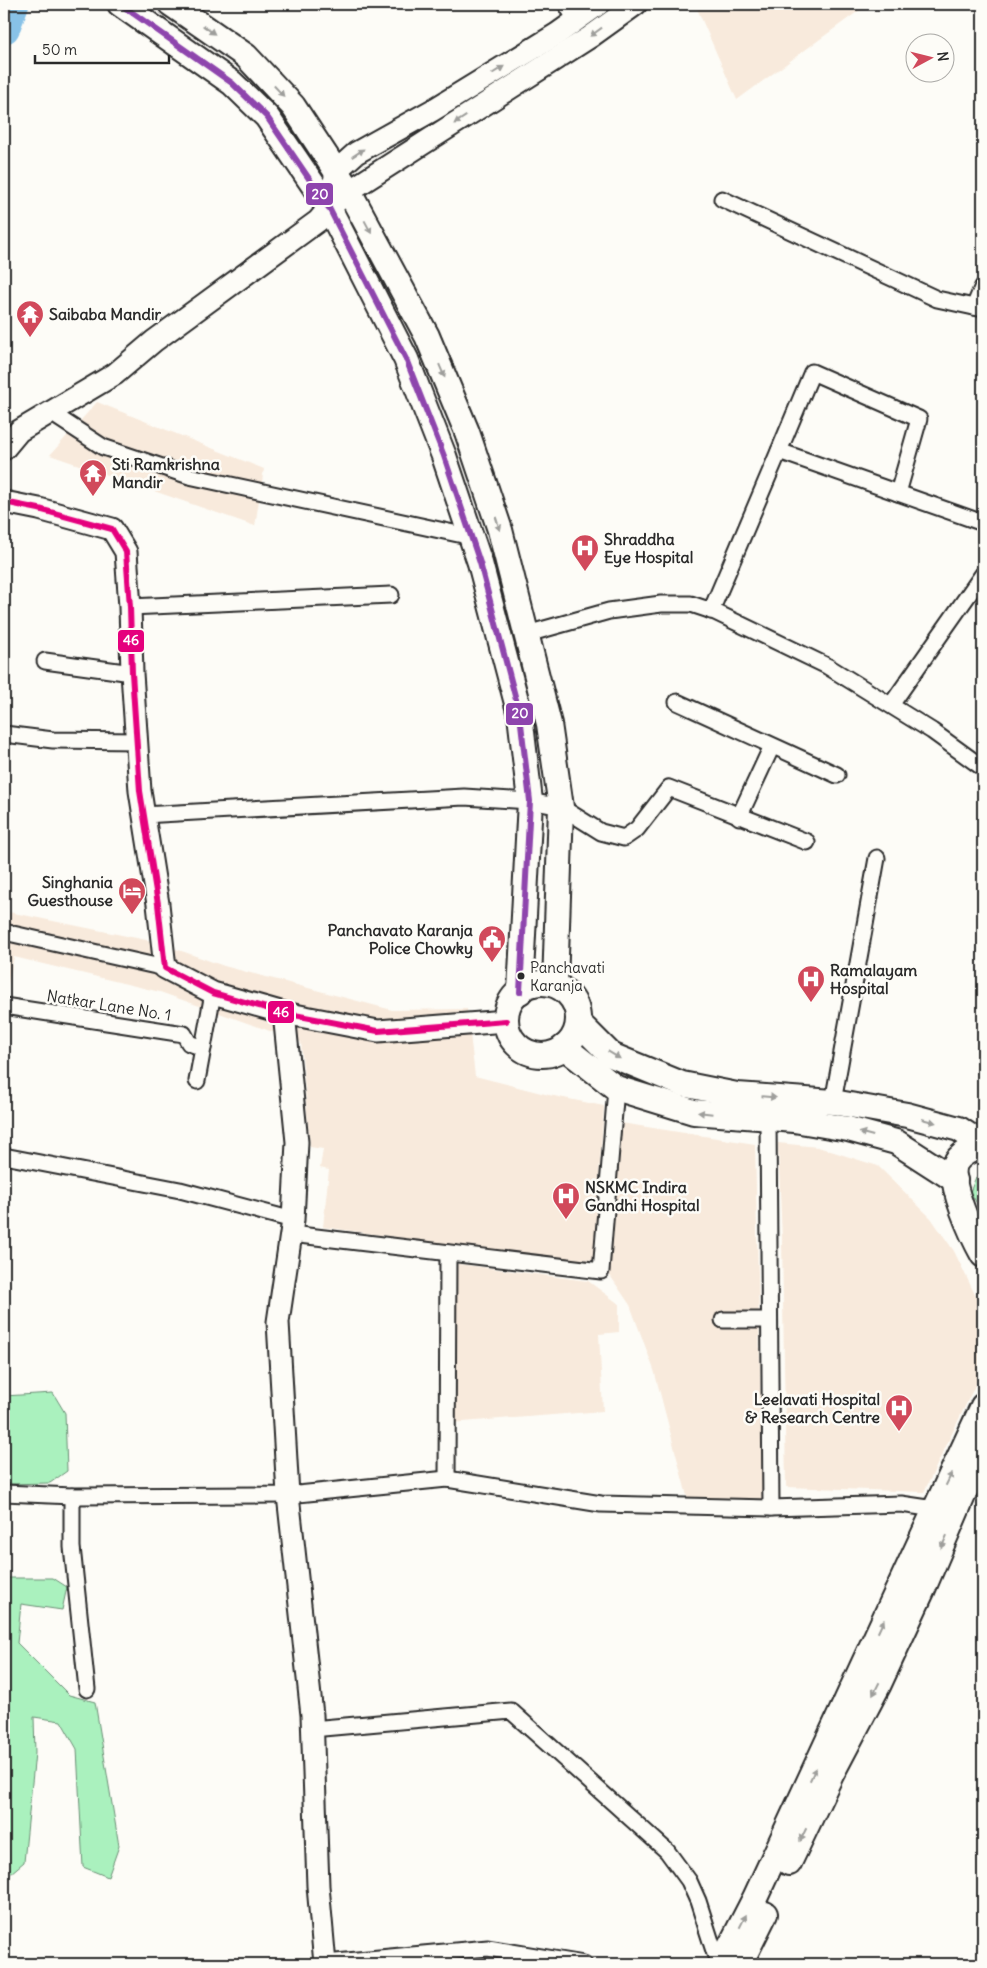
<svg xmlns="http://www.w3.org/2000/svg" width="987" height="1968" font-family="Delius,sans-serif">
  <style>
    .built { fill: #f8eadc }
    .green { fill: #aaf1be; stroke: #6a8e74 }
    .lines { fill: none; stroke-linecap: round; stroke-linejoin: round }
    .river { stroke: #88c2e7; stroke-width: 32 }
    .street-casing { stroke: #2b2b2b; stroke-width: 19 }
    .secondary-casing { stroke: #2b2b2b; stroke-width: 25 }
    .primary-casing { stroke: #2b2b2b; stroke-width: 28 }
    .street { stroke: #fdfcf7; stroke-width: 15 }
    .secondary { stroke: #fdfcf7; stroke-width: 21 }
    .primary { stroke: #fdfcf7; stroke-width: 24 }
    .bus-1-casing { stroke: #fdfcf7; stroke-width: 10 }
    .bus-2-casing { stroke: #fdfcf7; stroke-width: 10 }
    .bus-1 { stroke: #8e44ad; stroke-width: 6 }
    .bus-2 { stroke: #e5007d; stroke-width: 6 }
    .oneway { fill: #9e9e9b }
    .bus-dot { fill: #2b2b2b; stroke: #fdfcf7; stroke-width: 2 }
    .labels { text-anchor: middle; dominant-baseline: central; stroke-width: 5; stroke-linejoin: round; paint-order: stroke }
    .bus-label { font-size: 15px; fill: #2b2b2b; stroke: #fdfcf7; text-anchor: start }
    .poi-label { font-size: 16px; font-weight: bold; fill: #2b2b2b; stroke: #fdfcf7; text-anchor: start }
    .street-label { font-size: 16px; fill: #2b2b2b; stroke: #fdfcf7 }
    .line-badge { stroke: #fdfcf7; stroke-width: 2 }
    .badge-label { font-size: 14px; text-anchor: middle; font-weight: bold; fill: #fff }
  </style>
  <rect width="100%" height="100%" fill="#fdfcf7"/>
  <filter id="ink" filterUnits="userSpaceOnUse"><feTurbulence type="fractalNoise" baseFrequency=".02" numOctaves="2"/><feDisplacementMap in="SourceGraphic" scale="10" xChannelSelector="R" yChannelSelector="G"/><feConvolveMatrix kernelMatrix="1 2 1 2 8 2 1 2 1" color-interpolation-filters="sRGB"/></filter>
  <g filter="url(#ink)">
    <g class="built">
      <polygon points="695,4 868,4 737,100"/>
      <polygon points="97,402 264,469 255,526 50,455"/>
      <polygon points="4,911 156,942 224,966 392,1010 467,1009 475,1076 549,1095 604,1106 593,1260 533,1256 323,1227 329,1170 320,1168 323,1149 310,1147 301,1042 160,992 14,957 5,996 4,995"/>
      <polygon points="621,1123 755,1144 763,1499 688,1500 654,1370 630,1305 609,1274"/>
      <polygon points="778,1143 818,1147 878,1166 931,1218 954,1251 982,1309 981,1373 924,1492 786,1487 782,1239"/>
      <polygon points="450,1263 588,1281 619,1304 619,1332 599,1334 603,1411 450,1423"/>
    </g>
    <g class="green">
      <polygon points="983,1176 983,1213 970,1192 976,1177"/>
      <polygon points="53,1393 65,1413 67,1471 50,1483 4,1484 4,1396"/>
      <polygon points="4,1578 53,1578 67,1587 62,1610 21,1604 17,1643 69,1695 95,1702 119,1846 108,1877 83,1867 77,1749 61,1721 34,1717 35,1753 24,1862 4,1879"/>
    </g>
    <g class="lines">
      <polyline class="river" points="4,28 13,4"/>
      <g class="street-casing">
        <g id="street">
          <polyline points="566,4 576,20"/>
          <polyline points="722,199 937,299 983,309"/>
          <polyline points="974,307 983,286"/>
          <polyline points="51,413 103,447 189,476 472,537"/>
          <polyline points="779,451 812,372 919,419 898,493"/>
          <polyline points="130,607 391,595"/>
          <polyline points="711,611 779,451 983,523"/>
          <polyline points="527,634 609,611 661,604 691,604 715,612 827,666 932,731 983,768"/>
          <polyline points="45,661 132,673"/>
          <polyline points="677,702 837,775"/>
          <polyline points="891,705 983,574"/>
          <polyline points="4,734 53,740 136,741"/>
          <polyline points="143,815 464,797 530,801 561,807 601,832 624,838 637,829 669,788 807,842"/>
          <polyline points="739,817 772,746"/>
          <polyline points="4,932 165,968"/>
          <polyline points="4,1006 184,1034 189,1043 203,1048"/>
          <polyline points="197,1081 213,993"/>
          <polyline points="833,1102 877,858"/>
          <polyline points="768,1119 771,1508"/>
          <polyline points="4,1156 180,1190 293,1220"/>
          <polyline points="291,1234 601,1271 616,1088"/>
          <polyline points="723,1320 769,1320"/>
          <polyline points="447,1479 448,1253"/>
          <polyline points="4,1493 72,1496 288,1495 447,1479 601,1504 771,1508 901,1504 935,1509"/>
          <polyline points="72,1496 72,1547 87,1689"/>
          <polyline points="312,1729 511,1711 667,1851 689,1881 698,1901 715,1954 726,1964"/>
          <polyline points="325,1963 488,1948 584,1964"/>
        </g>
      </g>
      <g class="secondary-casing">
        <g id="secondary">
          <polyline points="333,188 336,171 356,153 433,110 557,34 599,4"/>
          <polyline points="4,449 19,431 115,374 154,341 318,221 329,208 349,191 590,37 636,4"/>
          <polyline points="4,502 39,509 112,529 126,552 130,607 132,673 140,791 158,904 165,968 213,993 284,1013 378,1031 506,1021"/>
          <polyline points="284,1013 297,1142 293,1220 278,1322 288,1495 312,1715 318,1886 325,1964"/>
        </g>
      </g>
      <g class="primary-casing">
        <g id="primary">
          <polyline points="120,4 232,83 267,117 329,208 406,359 444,456 480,563 520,715 530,801 520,992"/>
          <polyline points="171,4 246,56 293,106 349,191 427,336 467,432 500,530 549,724 561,807 555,985"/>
          <circle cx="542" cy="1019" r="36"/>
          <polyline points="578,1022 611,1055 682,1084 737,1095 833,1102 907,1115 959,1129 983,1145"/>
          <polyline points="564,1047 616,1088 694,1112 794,1120 848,1129 896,1142 955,1180"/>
          <path d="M983,1145C973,1149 960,1153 955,1164C948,1184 973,1237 983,1255"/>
          <polyline points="789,1863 831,1775 878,1686 923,1589 983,1449"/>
          <polyline points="721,1964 755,1898 983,1406"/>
          <polyline points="740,1964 765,1914"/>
        </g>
      </g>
      <use href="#street" class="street"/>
      <use href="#secondary" class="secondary"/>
      <use href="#primary" class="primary"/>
      <g class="bus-1-casing">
        <polyline id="bus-1" points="120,4 232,83 267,117 329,208 406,359 444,456 480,563 520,715 530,801 520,992"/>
      </g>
      <g class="bus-2-casing">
        <polyline id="bus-2" points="4,502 39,509 112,529 126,552 130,607 132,673 140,791 158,904 165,968 213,993 284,1013 378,1031 506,1021"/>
      </g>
      <use href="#bus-1" class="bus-1"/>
      <use href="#bus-2" class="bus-2"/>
    </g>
    <defs><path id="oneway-solid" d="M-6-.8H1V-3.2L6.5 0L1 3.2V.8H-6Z" transform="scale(1.25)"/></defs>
    <g class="oneway">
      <use href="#oneway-solid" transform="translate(209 30) rotate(35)"/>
      <use href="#oneway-solid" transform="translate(596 32) rotate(144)"/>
      <use href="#oneway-solid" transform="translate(498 70) rotate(-32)"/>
      <use href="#oneway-solid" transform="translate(279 91) rotate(47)"/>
      <use href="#oneway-solid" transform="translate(460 120) rotate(147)"/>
      <use href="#oneway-solid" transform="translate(358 153) rotate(-34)"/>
      <use href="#oneway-solid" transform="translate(368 227) rotate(62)"/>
      <use href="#oneway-solid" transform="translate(442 371) rotate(67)"/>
      <use href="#oneway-solid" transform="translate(498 524) rotate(72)"/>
      <use href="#oneway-solid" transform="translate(614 1055) rotate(31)"/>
      <use href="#oneway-solid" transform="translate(769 1097) rotate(5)"/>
      <use href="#oneway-solid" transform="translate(705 1113) rotate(-174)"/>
      <use href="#oneway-solid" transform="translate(929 1121) rotate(15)"/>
      <use href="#oneway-solid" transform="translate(866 1134) rotate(-165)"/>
      <use href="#oneway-solid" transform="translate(949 1479) rotate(-64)"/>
      <use href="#oneway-solid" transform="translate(944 1542) rotate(114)"/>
      <use href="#oneway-solid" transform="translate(881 1626) rotate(-65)"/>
      <use href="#oneway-solid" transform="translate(876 1689) rotate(117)"/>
      <use href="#oneway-solid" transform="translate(813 1774) rotate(-65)"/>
      <use href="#oneway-solid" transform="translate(803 1835) rotate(116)"/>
      <use href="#oneway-solid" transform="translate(743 1921) rotate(-63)"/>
    </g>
  </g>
  <defs>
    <g id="temple-pin" transform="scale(1.4375)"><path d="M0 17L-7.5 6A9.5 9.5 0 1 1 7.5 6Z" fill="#d1495b" stroke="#fdfcf7"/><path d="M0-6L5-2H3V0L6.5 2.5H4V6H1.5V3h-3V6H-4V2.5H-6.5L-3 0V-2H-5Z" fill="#fff"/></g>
    <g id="hospital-pin" transform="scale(1.4375)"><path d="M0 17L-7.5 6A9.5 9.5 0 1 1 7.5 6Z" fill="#d1495b" stroke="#fdfcf7"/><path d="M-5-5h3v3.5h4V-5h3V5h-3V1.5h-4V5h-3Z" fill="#fff"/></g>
    <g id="hotel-pin" transform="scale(1.4375)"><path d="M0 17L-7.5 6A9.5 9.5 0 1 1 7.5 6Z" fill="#d1495b" stroke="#fdfcf7"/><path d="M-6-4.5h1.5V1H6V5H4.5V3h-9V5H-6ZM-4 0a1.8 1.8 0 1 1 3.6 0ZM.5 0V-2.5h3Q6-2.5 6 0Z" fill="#fff"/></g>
    <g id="civic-pin" transform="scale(1.4375)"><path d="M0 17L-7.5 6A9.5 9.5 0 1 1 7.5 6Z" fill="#d1495b" stroke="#fdfcf7"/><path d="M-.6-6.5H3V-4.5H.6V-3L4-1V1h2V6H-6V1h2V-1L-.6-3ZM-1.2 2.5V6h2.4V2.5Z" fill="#fff"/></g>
  </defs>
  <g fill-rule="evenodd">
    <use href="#temple-pin" x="30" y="314"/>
    <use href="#temple-pin" x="93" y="473"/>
    <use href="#hospital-pin" x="585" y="548"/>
    <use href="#hotel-pin" x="132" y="891"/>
    <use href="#civic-pin" x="492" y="939"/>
    <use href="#hospital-pin" x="811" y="979"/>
    <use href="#hospital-pin" x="566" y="1196"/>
    <use href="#hospital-pin" x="899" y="1408"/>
  </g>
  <circle class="bus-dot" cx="521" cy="976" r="4.5"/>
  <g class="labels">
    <g class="bus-label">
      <text x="530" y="967">Panchavati<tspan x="530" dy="18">Karanja</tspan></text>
    </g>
    <g class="poi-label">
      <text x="49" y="314">Saibaba Mandir</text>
      <text x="112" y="464">Sti Ramkrishna<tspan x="112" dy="18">Mandir</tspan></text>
      <text x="604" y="539">Shraddha<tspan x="604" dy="18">Eye Hospital</tspan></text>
      <text x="113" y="882" text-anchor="end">Singhania<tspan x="113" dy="18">Guesthouse</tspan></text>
      <text x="473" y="930" text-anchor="end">Panchavato Karanja<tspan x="473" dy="18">Police Chowky</tspan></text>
      <text x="830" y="970">Ramalayam<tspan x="830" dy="18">Hospital</tspan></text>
      <text x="585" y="1187">NSKMC Indira<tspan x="585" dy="18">Gandhi Hospital</tspan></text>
      <text x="880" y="1399" text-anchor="end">Leelavati Hospital<tspan x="880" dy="18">&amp; Research Centre</tspan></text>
    </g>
    <g class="street-label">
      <text transform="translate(109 1005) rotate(9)">Natkar Lane No. 1</text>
    </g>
  </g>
  <g class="line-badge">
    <rect x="305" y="182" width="29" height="24" rx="5" fill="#8e44ad"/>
    <rect x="117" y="629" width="28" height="24" rx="5" fill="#e5007d"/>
    <rect x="505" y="702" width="29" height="24" rx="5" fill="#8e44ad"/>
    <rect x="267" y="1000" width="28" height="24" rx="5" fill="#e5007d"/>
  </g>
  <g class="badge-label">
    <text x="320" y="199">20</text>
    <text x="131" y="645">46</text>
    <text x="520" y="718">20</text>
    <text x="281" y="1017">46</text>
  </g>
  <rect width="987" height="1968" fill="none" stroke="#fdfcf7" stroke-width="20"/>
  <rect x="10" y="10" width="967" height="1948" fill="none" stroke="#2b2b2b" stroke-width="2" filter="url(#ink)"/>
  <g transform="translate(930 58) rotate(83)"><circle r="24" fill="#fdfcf7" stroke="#a9a8a5"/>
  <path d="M0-4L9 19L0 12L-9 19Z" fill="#d1495b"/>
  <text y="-8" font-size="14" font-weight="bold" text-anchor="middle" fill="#2b2b2b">N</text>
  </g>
  <path d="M35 55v8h134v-8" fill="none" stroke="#2b2b2b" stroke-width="2.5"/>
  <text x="42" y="55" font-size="15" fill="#2b2b2b" stroke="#fdfcf7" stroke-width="4" paint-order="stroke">50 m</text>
</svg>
